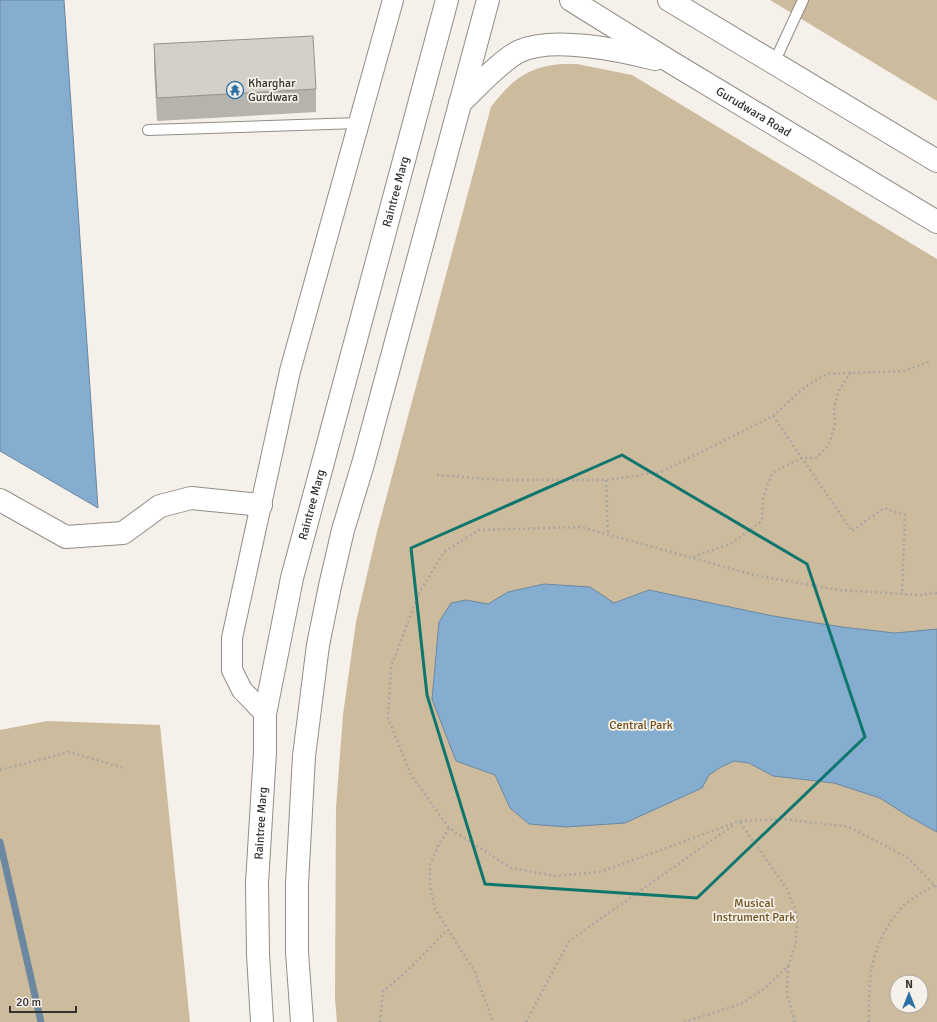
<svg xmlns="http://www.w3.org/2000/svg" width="937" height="1022" font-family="Signika,sans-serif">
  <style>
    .green { fill: #cdbb9e; fill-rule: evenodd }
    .water { fill: #84add0; stroke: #6c88a0 }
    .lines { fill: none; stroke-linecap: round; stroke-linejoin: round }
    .stream { stroke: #6c88a0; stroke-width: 7 }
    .lane-casing { stroke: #918d86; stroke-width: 12 }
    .street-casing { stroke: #918d86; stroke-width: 22 }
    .secondary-casing { stroke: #918d86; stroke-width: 24 }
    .primary-casing { stroke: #918d86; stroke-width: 24 }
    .path { stroke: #aaa6a0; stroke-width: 2.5; stroke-dasharray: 2 3; stroke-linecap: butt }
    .lane { stroke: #fff; stroke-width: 10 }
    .street { stroke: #fff; stroke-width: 20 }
    .secondary { stroke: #fff; stroke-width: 22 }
    .primary { stroke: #fff; stroke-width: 22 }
    .wall { fill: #b6b2ac }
    .building { fill: #d4cfc8; stroke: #94918c }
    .marked { fill: none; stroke: #0f766e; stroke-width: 3; stroke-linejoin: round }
    .labels { text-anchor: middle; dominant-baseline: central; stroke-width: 3.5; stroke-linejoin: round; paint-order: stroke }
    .poi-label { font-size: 12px; fill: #34322f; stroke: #f5f0e9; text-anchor: start }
    .street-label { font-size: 12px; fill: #34322f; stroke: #f5f0e9 }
    .park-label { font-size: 12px; fill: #6e511d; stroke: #f5f0e9 }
  </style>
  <rect width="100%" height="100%" fill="#f5f0e9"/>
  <g class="green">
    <polygon points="770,0 937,0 937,101"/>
    <path d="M561,64H577L632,75L937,259V1022H337L335,999L336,808L343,715L356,622L377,532L491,107C511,80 528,67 561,64ZM897,982H921V1006H897Z"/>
    <polygon points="47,721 160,725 190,1022 0,1022 0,730"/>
  </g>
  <g class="water">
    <polygon points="0,0 64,0 98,508 0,451"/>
    <polygon points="544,584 590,587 614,603 649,590 773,616 842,627 895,633 937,629 937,832 908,816 880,798 834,783 773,776 749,763 734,761 721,767 709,775 702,788 625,823 566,827 529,824 510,808 495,775 456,761 432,699 439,622 451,603 466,600 488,604 508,592"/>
  </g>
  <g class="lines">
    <polyline class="stream" points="0,842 41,1022"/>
    <g class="lane-casing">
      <g id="lane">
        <polyline points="774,63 803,0"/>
        <polyline points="148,130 358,123"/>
      </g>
    </g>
    <g class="street-casing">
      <polyline id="street" points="265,714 242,690 232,670 232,638 290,371 393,0"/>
    </g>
    <g class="secondary-casing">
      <g id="secondary">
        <path id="s1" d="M571,0L674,64L937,222"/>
        <polyline points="669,0 937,161"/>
        <path d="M460,103C475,89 502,59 520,51C553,36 620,50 655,59"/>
        <polyline points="0,500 66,537 123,533 160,506 191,498 261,505"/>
      </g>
    </g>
    <g class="primary-casing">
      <g id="primary">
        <path id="s2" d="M262,1022L258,954L257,883L265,752V714L292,578L447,0"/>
        <polyline points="302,1022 297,952 297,884 304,756 318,645 330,586 343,530 363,464 488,0"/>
      </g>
    </g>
    <g class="path">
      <polyline points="773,416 852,531 884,508 905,515 902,594"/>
      <polyline points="437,475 500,480 606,480 661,472 773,416 805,387 827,374 904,371 931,361"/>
      <polyline points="606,480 608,535"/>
      <polyline points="693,557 732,543 762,521 763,498 772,473 802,458 816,458 829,445 835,425 834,408 839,390 851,372"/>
      <polyline points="937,593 921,595 838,590 754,575 581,527 479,530 444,552 419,593 391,667 388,718 411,775 449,828 511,868 555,876 599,872 653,853 739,821 784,819 849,827 907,857 937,888"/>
      <polyline points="0,770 69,752 124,768"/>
      <polyline points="449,828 438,846 430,865 430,886 435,909 475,972 493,1022"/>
      <polyline points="788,966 787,994 795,1022"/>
      <path d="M380,1022L383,991C407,973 427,951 447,930"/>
      <polyline points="526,1022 569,941 735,824"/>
      <polyline points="684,1022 741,1004 765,988 788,966 796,943 797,915 787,889 739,821"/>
      <path d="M869,1022C868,981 870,946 898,912C907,900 922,893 935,885"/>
    </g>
    <use href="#lane" class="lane"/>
    <use href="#street" class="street"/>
    <use href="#secondary" class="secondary"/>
    <use href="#primary" class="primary"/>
  </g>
  <polygon class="wall" points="154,44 316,89 316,112 157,121 154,68"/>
  <polygon class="building" points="313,36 316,89 157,98 154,44"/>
  <path class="marked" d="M622,455L807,564L865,737L697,898L485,884L427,695L411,548Z"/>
  <defs>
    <g id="temple-ring" transform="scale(0.9)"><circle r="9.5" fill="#f5f0e9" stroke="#2a70a4" stroke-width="1.5"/><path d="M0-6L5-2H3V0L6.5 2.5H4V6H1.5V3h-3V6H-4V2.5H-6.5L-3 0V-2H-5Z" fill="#2a70a4"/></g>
  </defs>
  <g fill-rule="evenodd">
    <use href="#temple-ring" x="235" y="90"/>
  </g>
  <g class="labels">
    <g class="poi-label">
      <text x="248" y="83">Kharghar<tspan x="248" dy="14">Gurdwara</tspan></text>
    </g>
    <g class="street-label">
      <text stroke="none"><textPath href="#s1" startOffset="214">Gurudwara Road</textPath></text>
      <text stroke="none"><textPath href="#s2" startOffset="847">Raintree Marg</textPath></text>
      <text stroke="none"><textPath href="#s2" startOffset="523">Raintree Marg</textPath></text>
      <text stroke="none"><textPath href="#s2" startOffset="199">Raintree Marg</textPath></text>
    </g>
    <g class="park-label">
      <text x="641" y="725">Central Park</text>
      <text x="754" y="903">Musical<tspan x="754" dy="14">Instrument Park</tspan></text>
    </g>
  </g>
  <g transform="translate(909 994)"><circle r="19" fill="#f5f0e9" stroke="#a8a49f"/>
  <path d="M0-3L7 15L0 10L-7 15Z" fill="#2a70a4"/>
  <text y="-6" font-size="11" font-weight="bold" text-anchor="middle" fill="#34322f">N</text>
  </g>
  <path d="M10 1006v6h66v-6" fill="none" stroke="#34322f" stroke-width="2"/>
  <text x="16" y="1006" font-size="12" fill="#34322f" stroke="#f5f0e9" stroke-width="3" paint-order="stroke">20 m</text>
</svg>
